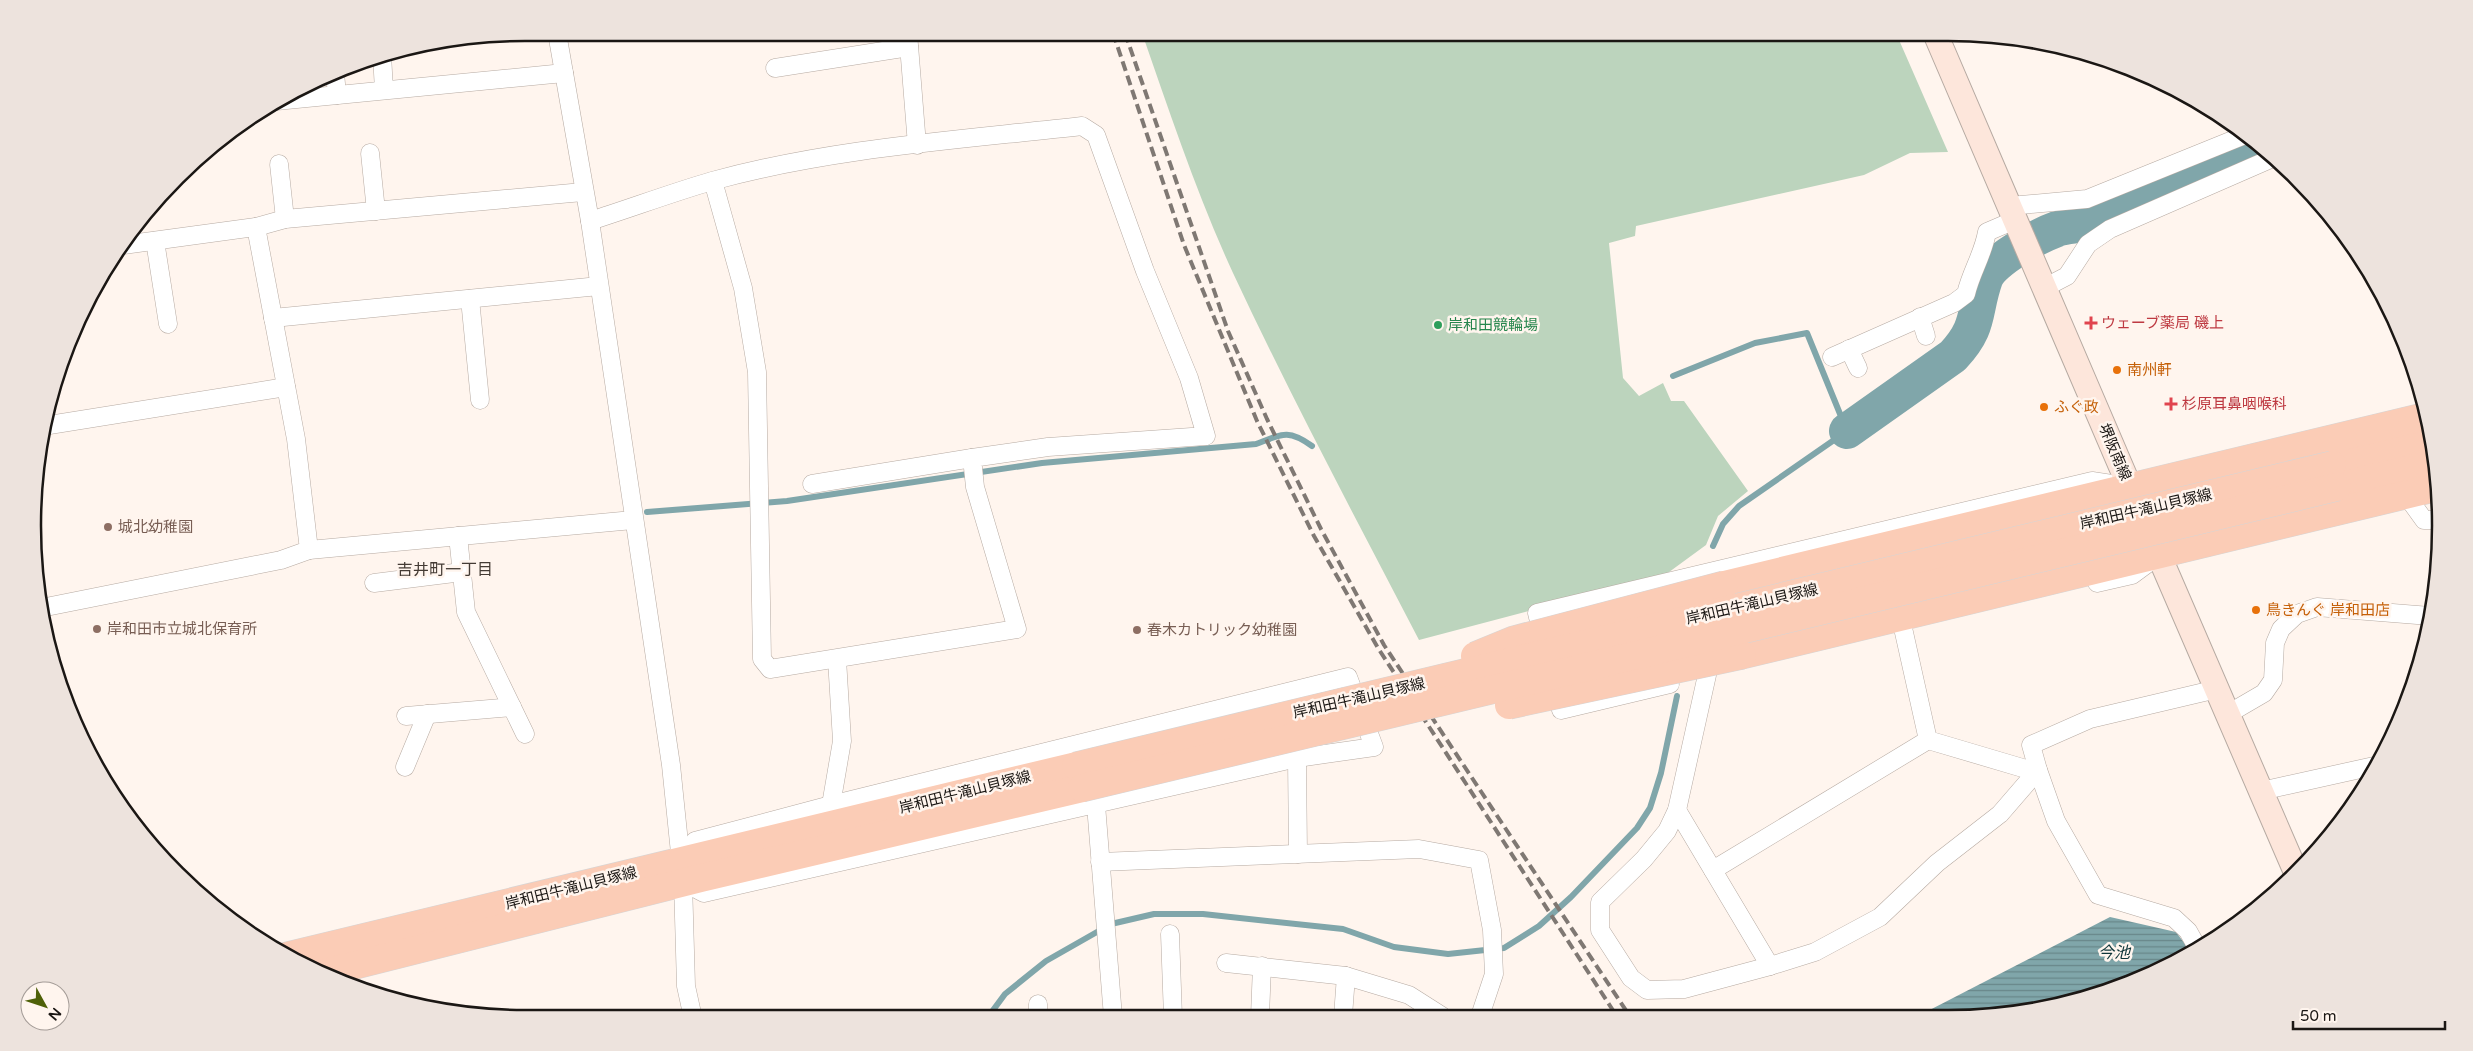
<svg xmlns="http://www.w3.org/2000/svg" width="2473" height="1051" font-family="'Varela Round','Noto Sans JP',sans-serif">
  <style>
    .green { fill: #bcd4bd }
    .water { fill: url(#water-rules) }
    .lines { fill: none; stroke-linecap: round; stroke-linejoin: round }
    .stream { stroke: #80a6aa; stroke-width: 6 }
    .river { stroke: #80a6aa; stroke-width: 36 }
    .minor-casing { stroke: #b6aaa2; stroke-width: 19 }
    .secondary-casing { stroke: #b6aaa2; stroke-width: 26 }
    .primary-casing { stroke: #d6d5d5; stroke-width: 29 }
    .minor { stroke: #fff; stroke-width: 18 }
    .secondary { stroke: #fde6db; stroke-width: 24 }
    .primary { stroke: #fbccb6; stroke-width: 28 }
    .rail { stroke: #7f7873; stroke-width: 4; stroke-dasharray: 10 5; stroke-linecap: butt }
    .primary-bridge-casing { stroke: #d6d5d5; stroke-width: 29; stroke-linecap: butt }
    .primary-bridge { stroke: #fbccb6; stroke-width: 28 }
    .health-dot { fill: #e0444e; stroke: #fff5ee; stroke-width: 2 }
    .leisure-dot { fill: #2e9e5b; stroke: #fff5ee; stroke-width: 2 }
    .food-dot { fill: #e8710a; stroke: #fff5ee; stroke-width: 2 }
    .education-dot { fill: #8d6e63; stroke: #fff5ee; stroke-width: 2 }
    .labels { text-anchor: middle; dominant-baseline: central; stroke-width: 5; stroke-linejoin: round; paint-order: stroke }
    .health-label { font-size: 15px; fill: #be3a42; stroke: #fff5ee; text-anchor: start }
    .leisure-label { font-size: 15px; fill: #27864d; stroke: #fff5ee; text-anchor: start }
    .food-label { font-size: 15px; fill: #c56008; stroke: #fff5ee; text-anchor: start }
    .street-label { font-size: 15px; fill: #1b1714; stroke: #fff5ee }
    .education-label { font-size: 15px; fill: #785e54; stroke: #fff5ee; text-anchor: start }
    .neighbourhood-label { font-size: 16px; fill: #443b34; stroke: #fff5ee }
    .water-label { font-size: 16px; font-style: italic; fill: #0e3539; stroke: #fff5ee }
    .rim { fill: none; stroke: #1b1714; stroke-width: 2.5 }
  </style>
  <defs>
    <pattern id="water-rules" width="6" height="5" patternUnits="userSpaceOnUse" patternTransform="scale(1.25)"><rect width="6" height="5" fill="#80a6aa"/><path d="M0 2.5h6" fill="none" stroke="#688689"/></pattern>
  </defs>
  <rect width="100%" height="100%" fill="#fff5ee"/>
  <path class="green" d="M1142,33H1896L1948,152L1910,153L1864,175L1636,226L1635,236L1609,243L1623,378L1639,396L1663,383L1671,401H1684L1748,491L1718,516L1706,545L1665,575L1419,640C1356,519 1291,397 1233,273C1197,195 1170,113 1142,33Z"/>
  <polygon class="water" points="2110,917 2176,932 2185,944 2188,953 2165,968 2106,992 2012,1014 1920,1015"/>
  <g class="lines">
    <g class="stream">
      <polyline points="1673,376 1755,343 1807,333 1847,431 1739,506 1723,524 1713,546"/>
      <path d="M647,512L787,501L1042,463L1256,444C1282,434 1288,429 1312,446"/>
      <polyline points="988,1017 1005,994 1046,961 1111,924 1154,914 1203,914 1343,929 1394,947 1448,954 1504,948 1539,926 1571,897 1637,828 1650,808 1661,773 1677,696"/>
    </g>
    <path class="river" d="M1847,431L1953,356C1981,326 1973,313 1985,279C1992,260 2038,236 2057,229C2066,226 2075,226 2084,224L2263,148"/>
    <g class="minor-casing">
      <g id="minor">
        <polyline points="557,33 590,221 671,765 683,882 686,986 693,1018"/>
        <polyline points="908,33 917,145"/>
        <polyline points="382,55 384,90"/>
        <polyline points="775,68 909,47"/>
        <polyline points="335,73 337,95"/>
        <polyline points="276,101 564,73"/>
        <polyline points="370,153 376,211"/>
        <polyline points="279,164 285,219"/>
        <polyline points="2010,206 2087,199 2245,135"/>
        <path d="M590,221C631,208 671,193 712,181C832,148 959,140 1082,126L1096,135L1145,271L1189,378L1206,436L1048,447L972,458L975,487L1017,629L770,669L762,659L757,372L743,288L713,181"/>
        <polyline points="155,241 168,324"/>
        <polyline points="123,245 256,227 285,219 583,192"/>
        <polyline points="2044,288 2067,276 2088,244 2110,229 2275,157"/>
        <polyline points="470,299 480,400"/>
        <polyline points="1920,317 1926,336"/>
        <polyline points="273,318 599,286"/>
        <polyline points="1849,349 1858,368"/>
        <path d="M1832,357L1954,303L1966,294C1971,272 1983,255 1987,232L2015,220"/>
        <polyline points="43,426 286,387"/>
        <polyline points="812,484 972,458"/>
        <polyline points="2406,495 2424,520 2439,520"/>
        <polyline points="458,536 466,612 525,734"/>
        <polyline points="309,550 633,520"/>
        <polyline points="374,583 462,572"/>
        <polyline points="2097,583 2132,575 2151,561"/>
        <polyline points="41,608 281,560 309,550 296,439 256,227"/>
        <polyline points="1903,628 1928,740 2026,769 2038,770 2056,821 2098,895 2174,918 2188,931 2197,947"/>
        <polyline points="1544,642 1537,613 2092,481 2118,485"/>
        <polyline points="1707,675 1677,810 1667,831 1644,859 1600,902 1600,930 1631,978 1647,990 1684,989 1770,966 1815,952 1880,917 1937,863 2000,814 2038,770 2031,745 2090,719 2217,689"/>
        <polyline points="1555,685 1561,710 1670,684"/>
        <polyline points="2228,714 2264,693 2273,680 2275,643 2281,629 2297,614 2317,607 2430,616"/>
        <polyline points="406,716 512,707"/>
        <polyline points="1297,758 1298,854"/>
        <polyline points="405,767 427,714"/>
        <polyline points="2261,791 2374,766"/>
        <polyline points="831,805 842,741 837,659"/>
        <polyline points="1096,805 1113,1017"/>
        <polyline points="1677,810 1770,966"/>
        <polyline points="680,861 695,841 831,805 1348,677 1374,747 1297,758 704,893 683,882"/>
        <polyline points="1100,862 1419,849 1479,860 1492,930 1494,974 1480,1016"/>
        <polyline points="1713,870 1928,740"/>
        <polyline points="1170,934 1173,1017"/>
        <polyline points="1226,963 1346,976 1409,995 1442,1016"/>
        <polyline points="1038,1004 1038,1017"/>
        <polyline points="1260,1016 1262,966"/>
        <polyline points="1343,1016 1346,976"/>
      </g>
    </g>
    <g class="secondary-casing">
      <g id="secondary">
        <polyline points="1935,33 2137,504"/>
        <polyline points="2151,537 2295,870"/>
      </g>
    </g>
    <g class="primary-casing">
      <g id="primary">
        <polyline points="2332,465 2431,441"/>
        <polyline points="2337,487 2434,463"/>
        <polyline points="1724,585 2427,416"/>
        <polyline points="1742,655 2438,487"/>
        <polyline points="287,956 1076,766"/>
        <polyline points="324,973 701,878 1082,788"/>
      </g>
    </g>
    <use href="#minor" class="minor"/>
    <use href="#secondary" class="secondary"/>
    <use href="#primary" class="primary"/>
    <g class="rail">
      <polyline points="1113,33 1184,245 1257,421 1314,536 1378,648 1616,1015"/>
      <polyline points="1125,33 1228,331 1267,419 1321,529 1384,645 1629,1015"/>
    </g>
    <g class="primary-bridge-casing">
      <g id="primary-bridge">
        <polyline points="1475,656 1514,640 1724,585"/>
        <polyline points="1509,705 1742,655"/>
        <polyline points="1076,766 2332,465"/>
        <polyline points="1082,788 2337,487"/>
      </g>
    </g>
    <use href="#primary-bridge" class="primary-bridge"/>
  </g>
  <g class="health-dot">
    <path d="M2088.5 315.5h5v5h5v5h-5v5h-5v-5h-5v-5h5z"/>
    <path d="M2168.5 396.5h5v5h5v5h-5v5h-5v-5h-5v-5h5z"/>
  </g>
  <circle class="leisure-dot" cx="1438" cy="325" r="5"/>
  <g class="food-dot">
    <circle cx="2117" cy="370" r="5"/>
    <circle cx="2044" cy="407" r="5"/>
    <circle cx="2256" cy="610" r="5"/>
  </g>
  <g class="education-dot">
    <circle cx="108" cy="527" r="5"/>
    <circle cx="97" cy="629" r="5"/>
    <circle cx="1137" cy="630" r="5"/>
  </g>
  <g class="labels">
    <g class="health-label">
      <text x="2101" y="323">ウェーブ薬局 磯上</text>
      <text x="2182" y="404">杉原耳鼻咽喉科</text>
    </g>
    <g class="leisure-label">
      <text x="1448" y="325">岸和田競輪場</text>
    </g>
    <g class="food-label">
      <text x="2127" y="370">南州軒</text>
      <text x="2054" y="407">ふぐ政</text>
      <text x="2266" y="610">鳥きんぐ 岸和田店</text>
    </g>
    <g class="street-label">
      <text transform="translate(2115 452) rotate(67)">堺阪南線</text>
      <text transform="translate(2146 509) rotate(-13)">岸和田牛滝山貝塚線</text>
      <text transform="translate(1752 604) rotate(-13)">岸和田牛滝山貝塚線</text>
      <text transform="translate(1359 698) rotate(-13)">岸和田牛滝山貝塚線</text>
      <text transform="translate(965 792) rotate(-14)">岸和田牛滝山貝塚線</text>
      <text transform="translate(571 888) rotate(-14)">岸和田牛滝山貝塚線</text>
    </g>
    <g class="education-label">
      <text x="118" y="527">城北幼稚園</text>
      <text x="107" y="629">岸和田市立城北保育所</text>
      <text x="1147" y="630">春木カトリック幼稚園</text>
    </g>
    <g class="neighbourhood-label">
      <text x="445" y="570">吉井町一丁目</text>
    </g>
    <g class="water-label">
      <text x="2114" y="953">今池</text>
    </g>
  </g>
  <path d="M0 0H2473V1051H0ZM525 41H1948A484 484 0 0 1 2432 525V526A484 484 0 0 1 1948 1010H525A484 484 0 0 1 41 526V525A484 484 0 0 1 525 41Z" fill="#ede3dd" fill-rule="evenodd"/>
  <path class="rim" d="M525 41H1948A484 484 0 0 1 2432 525V526A484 484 0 0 1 1948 1010H525A484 484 0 0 1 41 526V525A484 484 0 0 1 525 41Z"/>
  <g transform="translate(45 1006) rotate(130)"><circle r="24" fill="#fff5ee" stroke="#a49c97"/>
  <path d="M0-4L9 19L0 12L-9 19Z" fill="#4e6007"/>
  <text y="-8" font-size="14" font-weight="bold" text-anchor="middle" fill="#1b1714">N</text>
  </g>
  <path d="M2293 1021v8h152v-8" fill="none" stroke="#1b1714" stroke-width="2.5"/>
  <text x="2300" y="1021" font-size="15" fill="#1b1714" stroke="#fff5ee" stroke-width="4" paint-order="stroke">50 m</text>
</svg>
